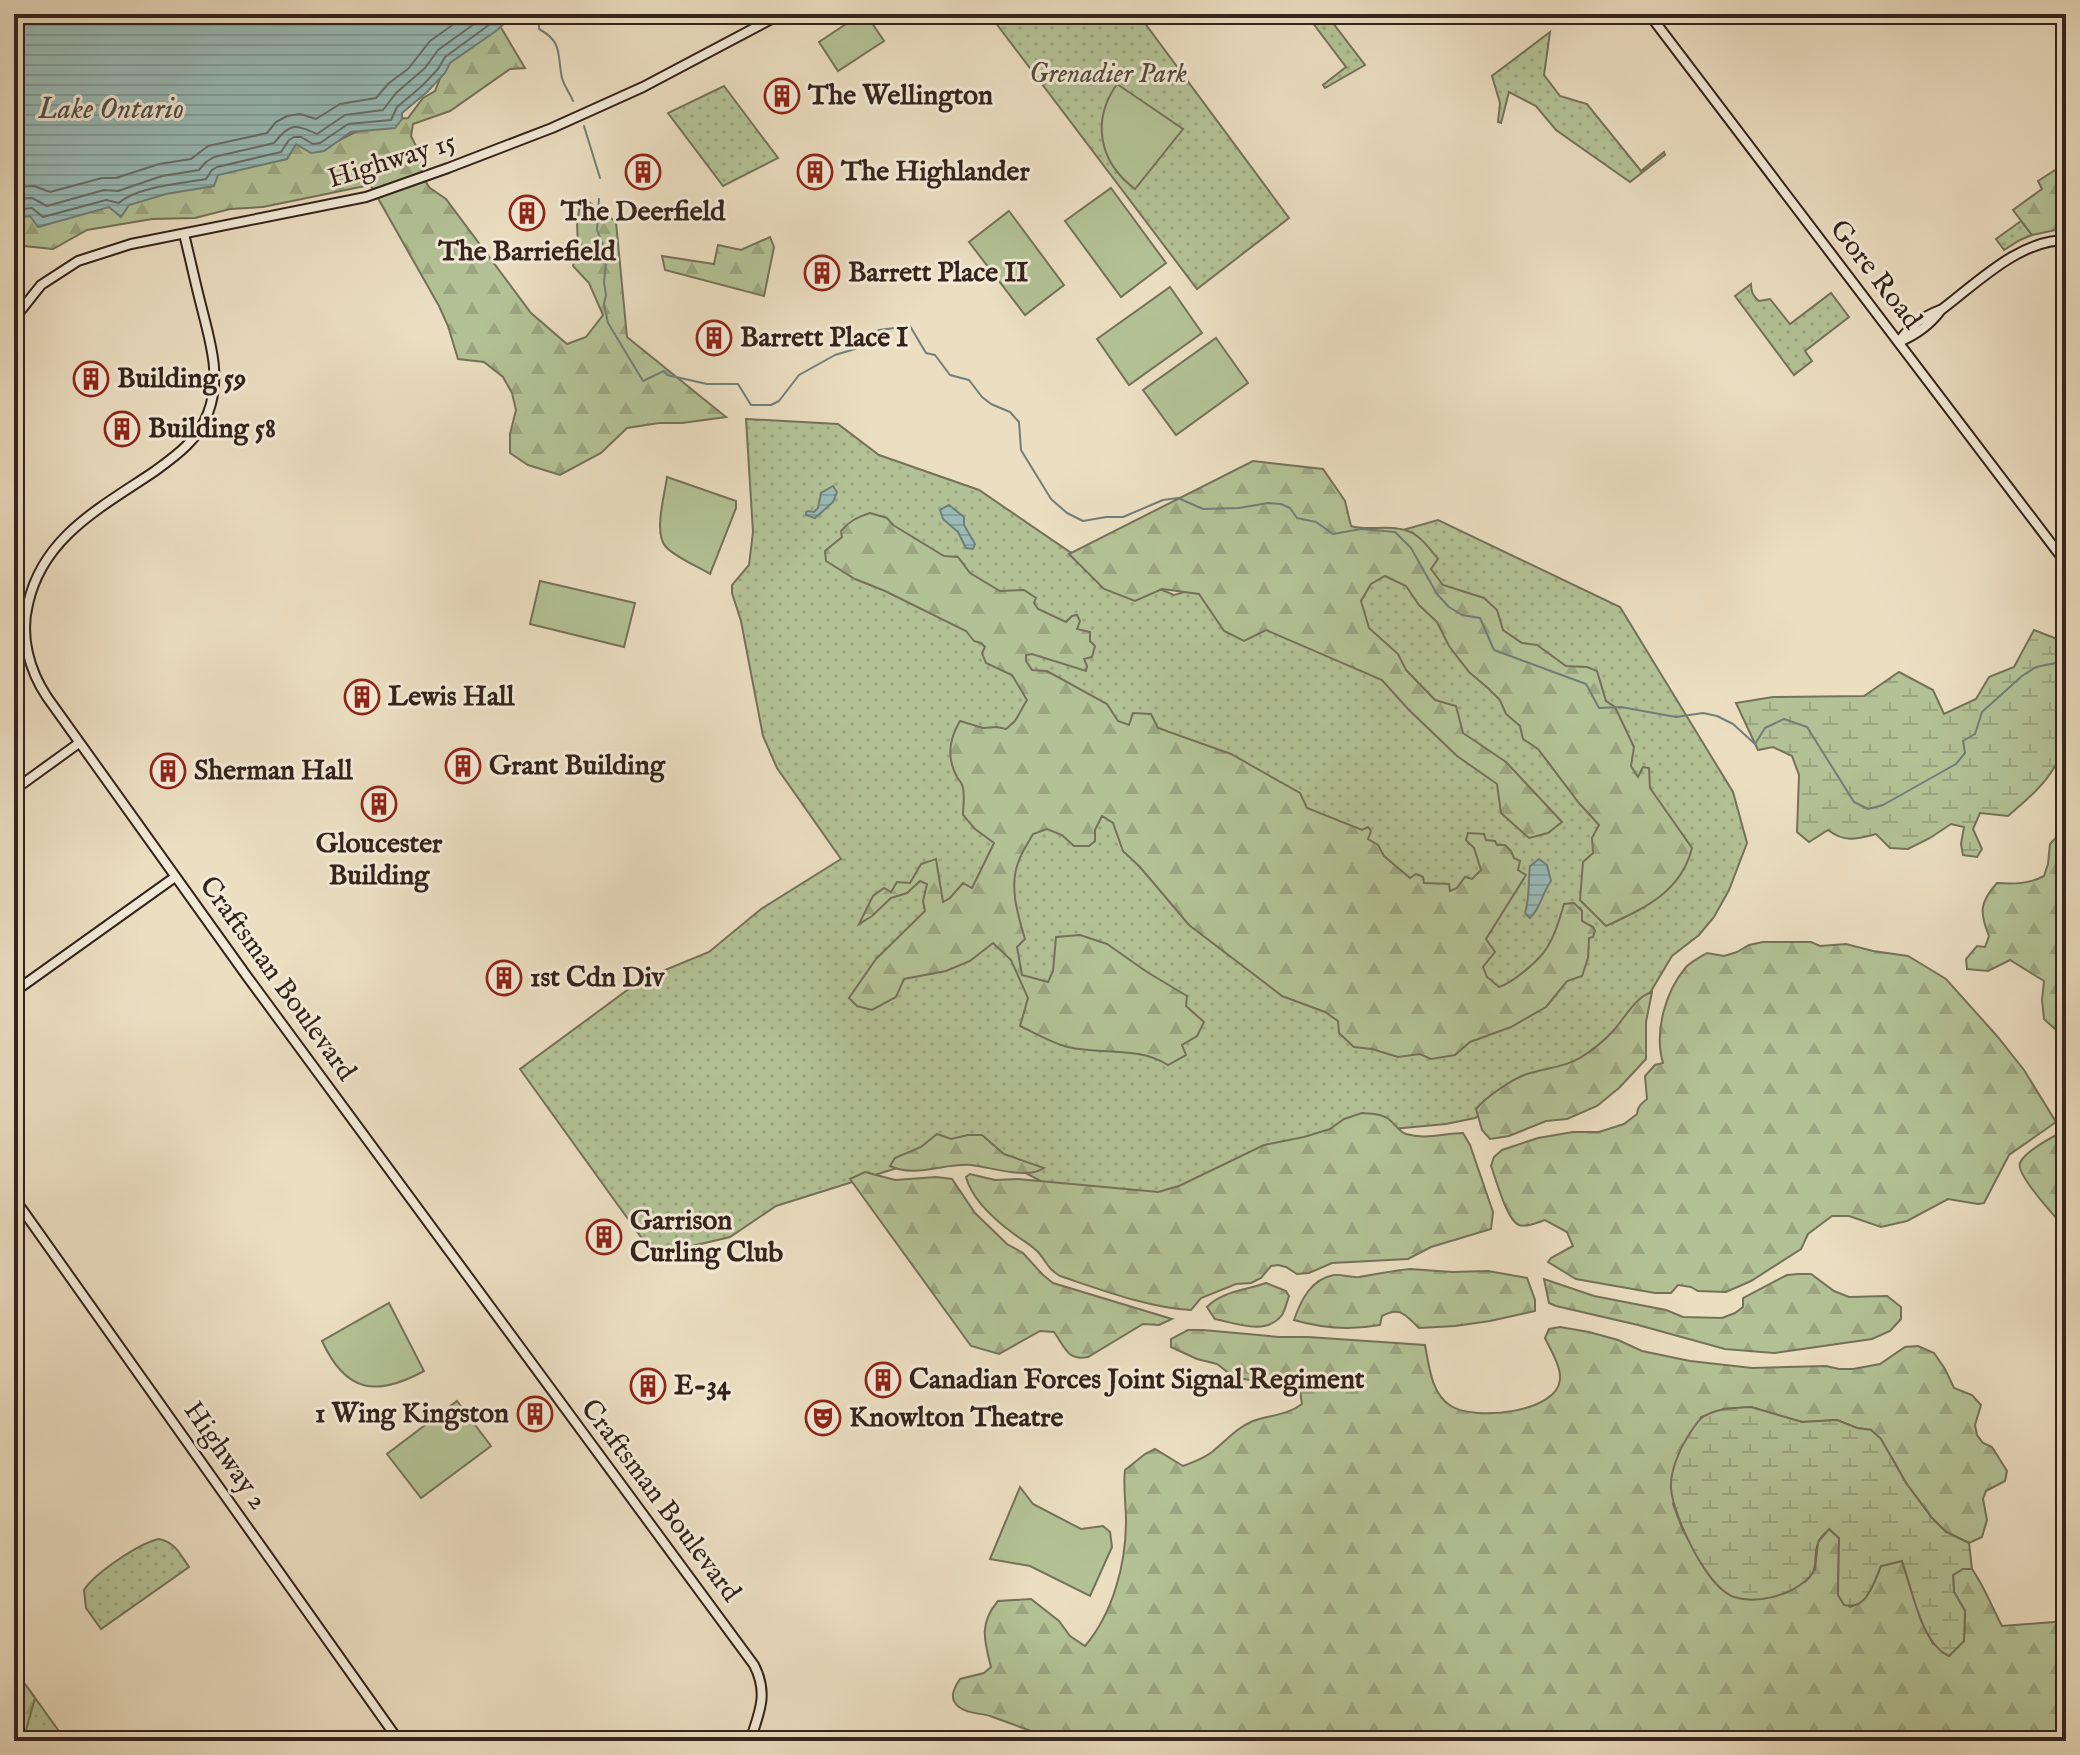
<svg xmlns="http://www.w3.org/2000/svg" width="2080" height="1755" font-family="'IM FELL English',serif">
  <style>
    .green { fill: url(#green-dots); stroke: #747259; stroke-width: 2 }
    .forest { fill: url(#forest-firs); stroke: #747259; stroke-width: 2 }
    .wetland { fill: url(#wetland-marsh); stroke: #747259; stroke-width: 2 }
    .pitch { fill: #b3c296; stroke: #747259; stroke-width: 2 }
    .water { fill: url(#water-rules); stroke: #717e79; stroke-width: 2 }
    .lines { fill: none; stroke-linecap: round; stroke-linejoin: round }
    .shore { stroke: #666f6a; stroke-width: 2 }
    .stream { stroke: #717e79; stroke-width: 2 }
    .secondary-casing { stroke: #34231c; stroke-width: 12 }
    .secondary { stroke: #f2ead7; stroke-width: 8 }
    .labels { text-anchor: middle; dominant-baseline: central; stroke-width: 6; stroke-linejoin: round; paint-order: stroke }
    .park-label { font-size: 28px; font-style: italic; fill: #544b3a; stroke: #f2ead7 }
    .poi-label { font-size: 28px; font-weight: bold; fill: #34231c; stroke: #f2ead7; text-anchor: start }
    .street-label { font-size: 28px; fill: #34231c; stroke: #f2ead7 }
    .water-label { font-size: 30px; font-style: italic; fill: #52514a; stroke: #f2ead7 }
  </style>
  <defs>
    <pattern id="green-dots" width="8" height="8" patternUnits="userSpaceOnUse" patternTransform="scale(2)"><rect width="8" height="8" fill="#b3c296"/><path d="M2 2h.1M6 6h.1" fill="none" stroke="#9ba681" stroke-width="1.8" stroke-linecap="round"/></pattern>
    <pattern id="forest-firs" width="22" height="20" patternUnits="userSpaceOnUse" patternTransform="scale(2)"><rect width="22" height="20" fill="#b3c296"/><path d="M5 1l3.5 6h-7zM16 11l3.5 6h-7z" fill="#9ba681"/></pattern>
    <pattern id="wetland-marsh" width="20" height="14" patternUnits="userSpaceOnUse" patternTransform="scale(2)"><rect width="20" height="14" fill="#b3c296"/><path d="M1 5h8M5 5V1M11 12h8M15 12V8" fill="none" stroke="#9ba681"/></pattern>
    <pattern id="water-rules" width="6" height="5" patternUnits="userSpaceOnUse" patternTransform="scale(2)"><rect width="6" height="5" fill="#99bbb7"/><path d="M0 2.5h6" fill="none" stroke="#84a09d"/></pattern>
  </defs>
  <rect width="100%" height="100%" fill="#ebdec1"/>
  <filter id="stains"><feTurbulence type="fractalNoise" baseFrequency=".0025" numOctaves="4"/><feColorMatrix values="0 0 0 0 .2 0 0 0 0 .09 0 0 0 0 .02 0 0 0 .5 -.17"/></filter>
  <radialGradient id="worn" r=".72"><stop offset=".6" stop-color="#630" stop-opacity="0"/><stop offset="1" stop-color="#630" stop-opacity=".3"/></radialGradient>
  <g class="green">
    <polygon points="989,14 1138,14 1289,218 1197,289"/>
    <polygon points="1306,14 1326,14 1365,65 1325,88 1323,85 1346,67"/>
    <polygon points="1550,32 1544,75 1560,96 1587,104 1641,171 1664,152 1665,155 1630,182 1556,130 1536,106 1509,92 1501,123 1498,122 1500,103 1492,76"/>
    <polygon points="724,86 778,158 723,186 668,113"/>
    <polygon points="2021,221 2032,235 2020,240 2004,250 1996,239"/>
    <path d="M1751,284C1751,292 1753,296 1759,301L1770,299L1790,324L1831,293L1849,317L1805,351L1812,361L1794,375L1735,296Z"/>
    <polygon points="746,419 838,424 879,455 979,490 1070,552 1174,595 1438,520 1620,607 1733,792 1747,843 1729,890 1714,917 1699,935 1672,956 1629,1028 1532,1087 1475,1118 1446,1124 1360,1132 1176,1195 1063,1193 994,1156 913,1163 776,1206 730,1237 654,1255 520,1069 641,980 709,952 761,909 841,859 777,768 763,736 741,621 732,593 732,585 749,565 753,532"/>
    <path d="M159,1539C175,1542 180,1554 189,1567L101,1629L86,1608L84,1590C94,1574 139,1543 159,1539Z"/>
    <polygon points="28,1688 66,1741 14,1741 14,1698"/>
  </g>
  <g class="forest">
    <polygon points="500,26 525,68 510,69 450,111 413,124 411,136 418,150 423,178 430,188 446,199 531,313 567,344 586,337 603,315 589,283 573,266 578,246 577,223 580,205 589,202 616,222 627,337 726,417 682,423 659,423 627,428 601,453 560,475 528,465 510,453 510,434 516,410 512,393 503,377 484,362 458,359 448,326 439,306 371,186 365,186 263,207 230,209 195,218 152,219 87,230 53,249 14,245 14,209 275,153 304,141 332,144 369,125 395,119 408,118 423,98 435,91 443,71 460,45"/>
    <polygon points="2066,163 2066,230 2060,229 2032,235 2013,210 2042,189 2038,181"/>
    <polygon points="770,237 774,247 764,296 665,270 662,256 714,264 718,245 741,250"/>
    <path d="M1253,461L1323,469L1345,501L1351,526C1360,529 1368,528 1377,528C1412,526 1418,534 1438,559L1431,569L1443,585L1484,598L1497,610L1503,630L1522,643L1537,645L1566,666L1587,667L1597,671L1606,701L1615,707L1634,747L1631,766L1638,777L1643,767L1649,768L1650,788L1692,848C1681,892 1645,908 1606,926L1580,900L1583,862L1593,853L1592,838L1599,825L1579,803L1538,749L1523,739L1520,726L1506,714L1500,700L1489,689L1469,672L1449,646L1437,622L1419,605L1406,586L1385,576L1371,584L1361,601L1369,628L1398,654L1406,670L1435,700L1456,706L1463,733L1506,762L1562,822L1548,833L1529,838L1501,813L1497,784L1457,756L1408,709L1382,680L1266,630L1244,641L1224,631L1199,594L1162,589L1135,601L1104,589L1069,554Z"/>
    <path d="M870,513L887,518L893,525L944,556L958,557L970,573L1000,591L1024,590L1036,598L1034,603L1038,609L1066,622L1072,616L1077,615L1080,621L1077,629L1090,632V641L1095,646L1092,657L1084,659L1087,666L1086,671L1032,654L1026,655V661L1032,670L1047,671L1107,704L1118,721L1129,725L1133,713L1151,714L1158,728L1231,754L1300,793L1307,808L1362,830L1368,827L1371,831L1368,839L1378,845L1384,856L1410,878L1416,874L1423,877L1424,883L1449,884L1450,891L1457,888L1465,877L1472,879L1481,870L1474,848L1466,840L1468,833L1484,834L1486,840L1495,841L1497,845H1505L1511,851L1514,858L1520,861L1518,870L1526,875L1486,939L1495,952L1483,967L1487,977L1499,987C1513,983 1541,959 1548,946C1556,933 1560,918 1564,904L1574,903L1582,911V921L1593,927L1595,931L1593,937L1589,938L1588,958L1582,976L1567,981L1546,1007L1511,1027L1470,1042L1455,1055L1431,1059L1420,1054L1398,1057L1372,1049L1354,1047L1339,1033L1338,1021L1325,1012L1282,996L1189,925L1140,867L1123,851L1113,823L1102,816L1095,830V841L1089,846H1074L1062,835L1047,829L1033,834C1028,843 1021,853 1018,863C1009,887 1018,916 1025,939L1017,947L1022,975L1048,982L1053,971L1056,937L1080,935L1107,944L1147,972L1187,996L1186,1006L1204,1022L1197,1036L1182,1045L1186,1055L1168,1065C1138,1046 1101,1055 1068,1047C1052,1043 1035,1033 1020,1026L1028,998L1011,960L993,943L970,961L946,971L904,979L896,997L872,1010L857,1006L849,998L876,959L925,911L923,901L927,884L920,881L907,893L891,898L872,916L859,924L873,896L884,888L891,892L897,882L910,883L921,864L936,859L943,902L950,898L963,883L972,888L994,843L975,829L963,815C963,806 965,797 963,788C961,780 961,784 957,777C946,757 949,739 960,721L983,728L997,727L1006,729L1015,721L1027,700L1012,675L986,663L982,653L985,647L981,643L974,641L966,631L885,591L855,579L826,561L825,551L842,537L841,531C849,521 858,517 870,513Z"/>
    <path d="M2066,822V1039L2044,1019L2042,1000L2044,981L2010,960L1988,971L1967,969L1966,959L1977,946L1985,947L1989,936C1979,912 1980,902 1997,883C2014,884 2029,884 2044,876L2048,864L2050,844L2064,829Z"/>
    <path d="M1763,942H1811L1820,946L1846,944L1873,951L1908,956L1946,979L1997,1036L2024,1070L2056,1122L2009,1155L1984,1203L1978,1204L1948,1199L1907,1221L1881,1227L1849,1216H1832L1808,1234L1801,1249L1751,1281L1726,1292L1698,1291L1691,1287L1678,1285L1671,1293H1655L1576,1279L1548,1262L1551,1258L1573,1246L1567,1232L1545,1220C1538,1222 1527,1228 1519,1225C1507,1221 1496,1179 1491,1166L1494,1157L1502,1150L1538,1138L1573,1132H1599L1624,1124L1637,1114C1637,1107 1642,1103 1647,1099L1645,1076L1655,1065L1663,1063C1654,1032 1665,992 1686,967C1692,961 1700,957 1707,953L1724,956L1737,952L1749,945Z"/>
    <path d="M1652,992L1646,1022V1059L1619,1088L1597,1106L1567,1119L1546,1121L1509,1136L1490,1139L1482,1130L1476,1109C1486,1097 1512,1079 1527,1074C1545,1068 1563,1068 1580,1058C1591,1051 1604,1041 1613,1031C1625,1018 1635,997 1652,992Z"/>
    <path d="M1362,1113C1370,1114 1380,1113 1387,1118C1394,1122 1398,1131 1406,1134C1426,1140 1444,1133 1463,1133L1470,1145L1493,1212L1491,1229L1431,1247L1408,1259L1332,1263L1309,1273L1297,1274L1286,1267L1278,1265L1271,1266L1261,1278L1251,1283L1236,1284L1201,1298L1191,1310C1149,1308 1099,1289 1060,1276C1047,1268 1048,1264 1039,1253C1032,1245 1022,1240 1014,1234C995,1220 972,1200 966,1177L970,1174L995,1180L1018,1179L1158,1192L1179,1186L1264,1145L1304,1137L1330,1129L1344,1119Z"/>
    <path d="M2066,1130V1229C2057,1219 2015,1174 2020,1163C2025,1151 2054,1136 2066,1130Z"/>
    <path d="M937,1134L951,1139L968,1135H982L1004,1154L1044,1168C1027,1180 990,1167 971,1165C945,1163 914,1178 890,1166L895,1158L921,1147Z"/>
    <path d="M865,1172L895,1180L936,1177L952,1179L975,1213L1007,1244L1023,1253L1043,1275L1053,1283L1172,1319L1159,1325L1143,1324L1088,1357C1067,1361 1065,1347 1054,1332L1040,1331L999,1354L971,1346L850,1179Z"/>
    <path d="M1410,1269L1452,1272L1488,1271L1527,1278L1535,1300V1311L1490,1321L1455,1326L1419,1328C1405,1315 1401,1306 1382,1316L1380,1325C1352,1330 1321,1328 1294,1320C1301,1300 1311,1279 1334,1275C1342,1274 1351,1278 1359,1277C1376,1274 1392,1271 1410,1269Z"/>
    <polygon points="1798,1274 1811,1274 1834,1291 1849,1297 1887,1296 1901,1307 1901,1319 1890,1331 1872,1339 1774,1353 1725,1349 1638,1325 1556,1306 1549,1303 1544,1279 1594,1296 1666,1310 1683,1317 1722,1318 1735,1313 1743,1307 1743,1298 1787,1275"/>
    <path d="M1266,1283L1286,1291L1289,1296C1287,1302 1285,1310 1282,1315C1266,1336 1235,1323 1215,1319L1207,1307C1222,1291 1247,1290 1266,1283Z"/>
    <path d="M1560,1327L1589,1332L1618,1340L1642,1351L1690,1361L1752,1368L1826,1366L1839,1369H1853L1880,1364L1905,1347L1918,1346L1934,1353L1945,1369L1954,1388L1972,1395L1981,1405L1975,1425L1977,1435L1983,1443L1992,1447L2007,1471L2005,1481L1986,1491L1983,1499L1987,1520L1982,1537L1969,1543L1946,1532L1932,1518L1906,1483L1892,1458L1871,1430L1857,1428L1837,1420L1802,1422L1751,1407L1724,1409L1701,1417L1673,1504L1683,1530L1712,1579L1805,1582L1815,1569L1818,1542L1829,1529L1839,1538L1838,1595L1850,1607C1870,1600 1873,1583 1881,1566L1902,1561L1921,1620L1933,1644L1964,1641L1965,1611L1954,1592L1953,1575L1963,1568L1972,1569C1984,1586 1992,1607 2002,1626L2066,1621V1741H1058C1035,1733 1013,1724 990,1716C980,1713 968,1714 959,1707C948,1699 954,1688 960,1679L984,1673L991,1667C984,1640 979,1623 998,1601L1031,1599L1059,1621L1070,1636L1085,1646C1113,1613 1126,1564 1126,1521C1126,1504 1123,1487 1125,1470L1145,1454L1155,1449L1183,1466C1193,1462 1203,1459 1212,1452C1226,1441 1236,1428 1253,1421C1270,1415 1288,1415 1302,1404L1300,1391L1289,1381L1282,1379L1255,1381L1234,1377L1217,1364L1197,1359L1171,1347V1339L1188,1330H1203L1279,1337H1308L1425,1345C1429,1365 1431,1394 1451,1406C1474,1421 1558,1413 1560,1379C1561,1366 1550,1349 1545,1338L1549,1329Z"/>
    <polygon points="25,1684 35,1698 26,1730 26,1740 14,1741 14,1686"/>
  </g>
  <g class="wetland">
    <path d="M2034,630L2062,641H2066C2066,677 2073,734 2055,766C2044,786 2025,801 2008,816L1980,813L1973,829L1982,849L1977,857L1963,855L1961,844L1964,827L1951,824L1930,838L1908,849L1890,848L1876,834C1857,839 1845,843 1828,830L1809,842L1797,832L1799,775L1792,756L1773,747L1758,750L1736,703L1773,697L1864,696L1899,672L1933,690L1944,714L1976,699L1989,677L2014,667Z"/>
    <path d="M1751,1407L1802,1422L1837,1420L1857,1428L1871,1430L1881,1439L1906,1483L1932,1518L1946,1532L1969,1543L1972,1569H1963L1953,1575L1954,1592L1965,1611L1964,1641L1949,1656C1921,1644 1912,1588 1902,1561L1881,1566C1874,1582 1867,1611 1844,1605L1838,1595L1839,1538L1829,1529C1826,1533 1819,1538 1818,1543C1812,1559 1821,1570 1804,1582C1787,1596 1756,1604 1734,1597C1707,1588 1673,1516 1671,1488C1670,1472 1679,1450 1688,1436C1692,1430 1697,1421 1703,1417C1716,1408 1735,1408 1751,1407Z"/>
  </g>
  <g class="pitch">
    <polygon points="861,14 866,14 884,41 838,71 819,42"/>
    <path d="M1117,84L1183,129L1135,189C1099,162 1091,121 1117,84Z"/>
    <polygon points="1111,188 1166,263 1121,297 1065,221"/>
    <polygon points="1009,211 1064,285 1025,315 969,242"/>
    <polygon points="1170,287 1202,333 1129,385 1097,339"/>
    <polygon points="1216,338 1248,383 1176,435 1143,390"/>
    <path d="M667,477L736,501V508L710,574C697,566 675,557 666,547C653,533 665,494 667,477Z"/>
    <polygon points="540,581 635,603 624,647 530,624"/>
    <path d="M389,1303L424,1371C376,1397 346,1393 322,1341Z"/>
    <polygon points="457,1401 491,1446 421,1498 387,1454"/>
    <polygon points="1020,1487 1033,1504 1081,1529 1103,1526 1110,1532 1112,1547 1090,1596 1030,1566 990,1559"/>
  </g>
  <g class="water">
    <polygon points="14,14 515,14 496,31 450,63 445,73 427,92 402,113 402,119 395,128 351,132 324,151 311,153 296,144 287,159 218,175 214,186 166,194 129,205 121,217 109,207 38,227 30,216 14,218"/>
    <polygon points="833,486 837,492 833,502 815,518 806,515 806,512 808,511 814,512 818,508 821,493"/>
    <polygon points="949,505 964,517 964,525 975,544 973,549 966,548 958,532 943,519 940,510"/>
    <path d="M1539,859L1547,865L1551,881C1542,893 1541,908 1530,918L1525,913C1530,897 1528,882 1530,866Z"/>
  </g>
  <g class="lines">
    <g class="shore">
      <polyline points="14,187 34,186 50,192 102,178 116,178 159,164 191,159 208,146 267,133 276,122 287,116 300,114 316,119 340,104 376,98 389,83 408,69 430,41 468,14"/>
      <path d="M14,199L32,198L47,206L104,190L118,191L162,176L199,170L206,162L214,157L274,143C290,123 294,124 317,134L345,115L383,110L396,93L425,68L438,50L488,14"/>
      <path d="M14,210L32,208L43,217L106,200L119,203C136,187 183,183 206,179L212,170L217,167L281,152L289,140L294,137H301L313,144L320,143L348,124L391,120L397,107L422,86L438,69L445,57L504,14"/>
    </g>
    <g class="stream">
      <path d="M539,14V29C563,42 557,54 562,78C564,86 570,93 573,101"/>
      <polyline points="584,126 600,178"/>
      <polyline points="599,199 597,230 607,255 604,282 606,295 604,304 608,323 643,381 664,371 667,375 707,384 738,384 751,405 771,405 779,401 799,375 835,355 855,349 879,330 910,326 926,353 935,355 950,375 969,380 982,397 991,404 1010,412 1019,422 1021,450 1051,499 1067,513 1083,521 1106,517 1123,517 1163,500 1178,498 1203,509 1239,508 1268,503 1281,504 1290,508 1297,518 1316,522 1333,534 1361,529 1395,532 1411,548 1437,594 1449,607 1462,615 1480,618 1494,650 1586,684 1599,708 1621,707 1676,717 1703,713 1717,716 1733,724 1755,744 1765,728 1784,719 1807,727 1854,802 1868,809 1883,805 1956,764 1965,753 1963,741 1975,734 1982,712 2022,676 2036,667 2066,661"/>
    </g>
    <g class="secondary-casing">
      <g id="secondary">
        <polyline points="1649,14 2066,563"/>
        <path d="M184,234C190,258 195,282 201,305C210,341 222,377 208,413C198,440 177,455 155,471C102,507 43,536 28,604C20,636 29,670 47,697L246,975L754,1665C769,1694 759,1713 750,1741"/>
        <polyline points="14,319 41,285 78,261 131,244 366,197 448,168 552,128 643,87 781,14"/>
        <path d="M1900,340C1910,326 1924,316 1940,310"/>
        <path d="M1899,342C1916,335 1930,325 1941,310C1977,283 2019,240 2066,240"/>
        <polyline points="14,790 79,743"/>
        <polyline points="14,992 175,877"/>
        <polyline points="14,1198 399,1741"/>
      </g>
    </g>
    <use href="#secondary" class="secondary"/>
  </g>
  <defs>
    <g id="building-ring" transform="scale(1.8)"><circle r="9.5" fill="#f2ead7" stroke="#8f2418" stroke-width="1.5"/><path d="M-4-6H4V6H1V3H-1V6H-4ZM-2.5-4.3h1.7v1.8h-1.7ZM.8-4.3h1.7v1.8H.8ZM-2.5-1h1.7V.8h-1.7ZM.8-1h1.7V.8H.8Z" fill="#8f2418"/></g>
    <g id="theatre-ring" transform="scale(1.8)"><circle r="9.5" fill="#f2ead7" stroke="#8f2418" stroke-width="1.5"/><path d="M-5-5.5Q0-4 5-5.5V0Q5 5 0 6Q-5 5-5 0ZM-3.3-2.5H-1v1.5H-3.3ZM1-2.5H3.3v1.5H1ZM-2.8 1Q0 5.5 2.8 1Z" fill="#8f2418"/></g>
  </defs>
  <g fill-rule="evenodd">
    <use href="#building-ring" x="782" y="96"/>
    <use href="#building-ring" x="643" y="172"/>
    <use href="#building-ring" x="815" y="172"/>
    <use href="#building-ring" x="527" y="213"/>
    <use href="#building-ring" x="822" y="273"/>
    <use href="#building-ring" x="714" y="338"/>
    <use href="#building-ring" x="91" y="379"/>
    <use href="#building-ring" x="122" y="429"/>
    <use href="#building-ring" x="362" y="697"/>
    <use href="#building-ring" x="463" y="766"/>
    <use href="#building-ring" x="168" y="771"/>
    <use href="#building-ring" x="379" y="804"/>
    <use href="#building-ring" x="504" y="978"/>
    <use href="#building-ring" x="604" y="1237"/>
    <use href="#building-ring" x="883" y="1380"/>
    <use href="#building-ring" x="648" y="1386"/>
    <use href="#building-ring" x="535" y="1414"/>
    <use href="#theatre-ring" x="823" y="1418"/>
  </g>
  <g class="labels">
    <g class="park-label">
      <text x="1108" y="74">Grenadier Park</text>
    </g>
    <g class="poi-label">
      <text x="808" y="96">The Wellington</text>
      <text x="841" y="172">The Highlander</text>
      <text x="643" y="212" text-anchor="middle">The Deerfield</text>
      <text x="527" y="252" text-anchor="middle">The Barriefield</text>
      <text x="848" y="273">Barrett Place II</text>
      <text x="740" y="338">Barrett Place I</text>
      <text x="117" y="379">Building 59</text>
      <text x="148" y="429">Building 58</text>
      <text x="388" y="697">Lewis Hall</text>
      <text x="489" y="766">Grant Building</text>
      <text x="194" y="771">Sherman Hall</text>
      <text x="379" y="844" text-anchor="middle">Gloucester<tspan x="379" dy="32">Building</tspan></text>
      <text x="530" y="978">1st Cdn Div</text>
      <text x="630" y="1221">Garrison<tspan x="630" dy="32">Curling Club</tspan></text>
      <text x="909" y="1380">Canadian Forces Joint Signal Regiment</text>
      <text x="674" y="1386">E-34</text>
      <text x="509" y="1414" text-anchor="end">1 Wing Kingston</text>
      <text x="849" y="1418">Knowlton Theatre</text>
    </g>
    <g class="street-label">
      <text transform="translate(392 161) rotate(-17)">Highway 15</text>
      <text transform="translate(1875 275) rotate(52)">Gore Road</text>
      <text transform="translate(277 979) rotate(54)">Craftsman Boulevard</text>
      <text transform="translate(225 1456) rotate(55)">Highway 2</text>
      <text transform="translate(660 1501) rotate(53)">Craftsman Boulevard</text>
    </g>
    <g class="water-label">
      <text x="111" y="110">Lake Ontario</text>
    </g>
  </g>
  <rect width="2080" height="1755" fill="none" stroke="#ebdec1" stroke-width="48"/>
  <rect x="16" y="16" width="2048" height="1723" fill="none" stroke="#34231c" stroke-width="4"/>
  <rect x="24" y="24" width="2032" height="1707" fill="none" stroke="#34231c" stroke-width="2"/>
  <rect width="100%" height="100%" filter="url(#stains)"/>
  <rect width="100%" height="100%" fill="url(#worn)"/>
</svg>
